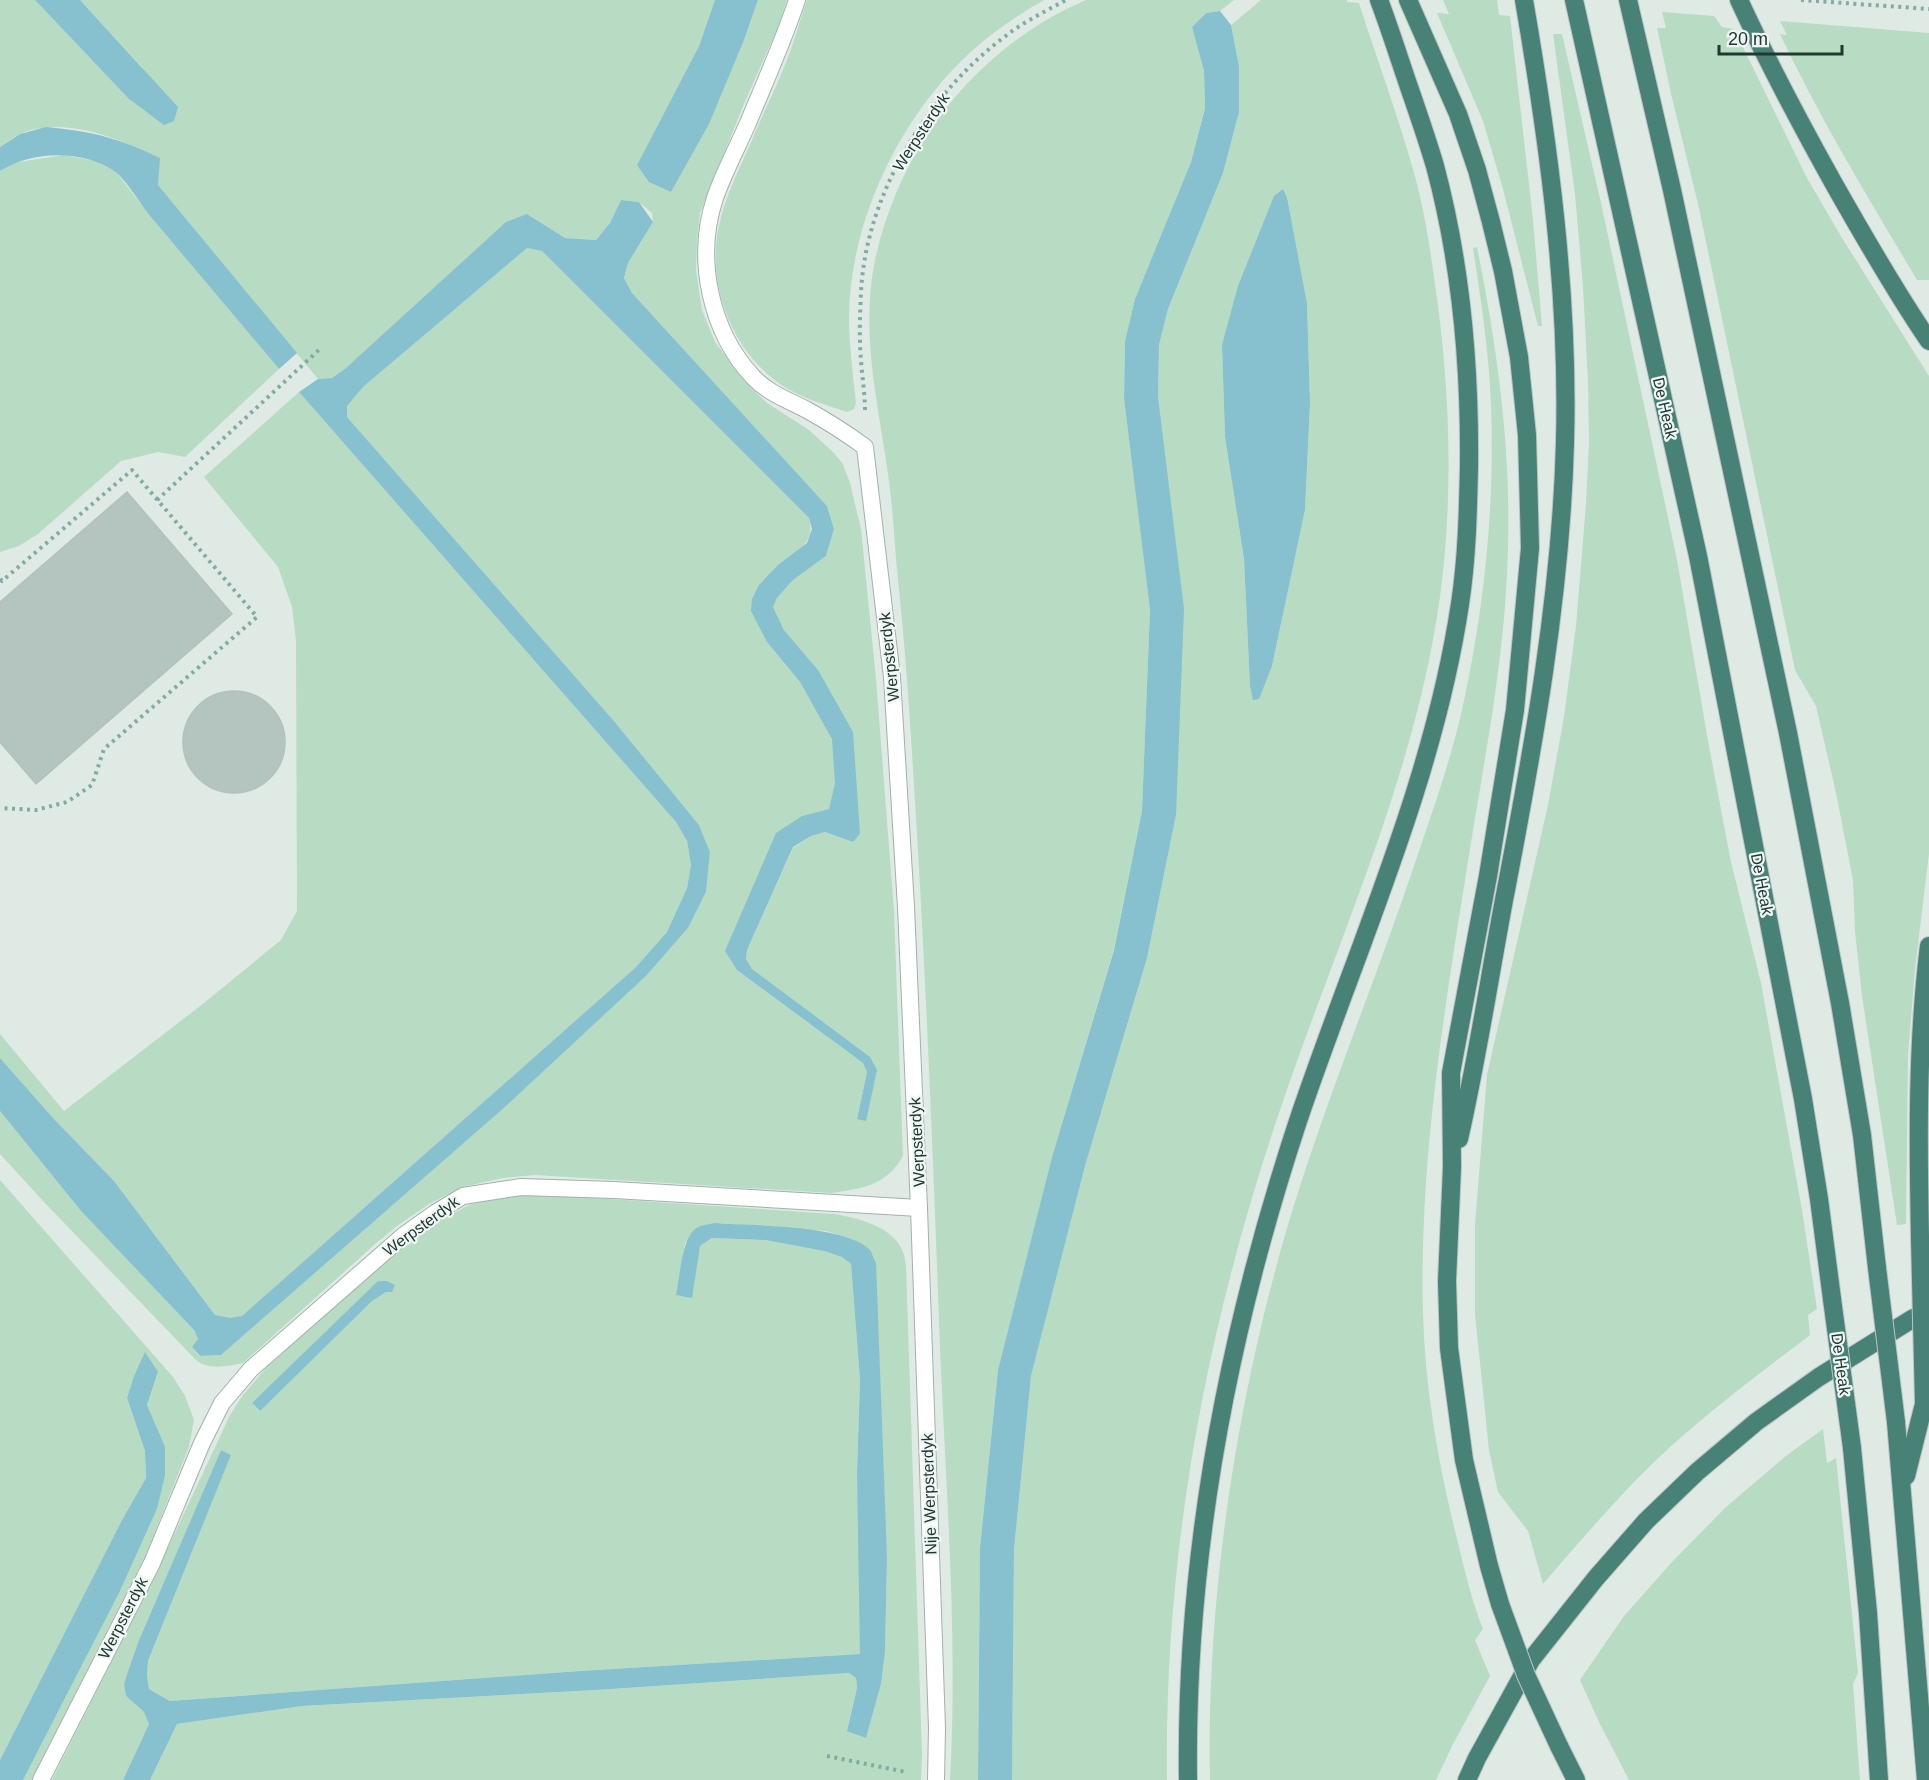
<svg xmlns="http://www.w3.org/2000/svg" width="1929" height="1780" font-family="Arial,sans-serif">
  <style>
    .green { fill: #b8dbc3; fill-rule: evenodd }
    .water { fill: #87c0ce }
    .building { fill: #b4c4be; stroke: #b1c3bc; stroke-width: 1.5 }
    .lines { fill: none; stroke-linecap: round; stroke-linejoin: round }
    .service-casing { stroke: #a2b1ac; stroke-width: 18 }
    .trunk-casing { stroke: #bcc4c2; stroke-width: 20 }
    .path { stroke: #80aca1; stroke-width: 4; stroke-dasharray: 3 4.5; stroke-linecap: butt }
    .service { stroke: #fff; stroke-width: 16 }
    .trunk { stroke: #488176; stroke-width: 18 }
    .trunk-bridge-casing { stroke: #bcc4c2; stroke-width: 20; stroke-linecap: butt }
    .trunk-bridge { stroke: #488176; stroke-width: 18 }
    .labels { text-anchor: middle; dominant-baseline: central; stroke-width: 4.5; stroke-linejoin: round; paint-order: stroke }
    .street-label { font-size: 16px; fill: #203933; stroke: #eff6f3 }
  </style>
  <rect width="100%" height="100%" fill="#dfeae5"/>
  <g class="green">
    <path d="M0,0H35L128,98L143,68L80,0H715L699,46L637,165L671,192L709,123L744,40L758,0H787L777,29L744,104L700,213L697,242L696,270L702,310L715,342L745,382L767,403L809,430L833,452L843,464L850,483L861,529L876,679L894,911L903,1156C886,1186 863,1188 832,1193L535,1175L503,1178L462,1187L429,1204L397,1226L374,1245L243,1363C228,1366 208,1371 195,1359L44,1202L0,1154V1111L81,1211L194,1330L198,1339L192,1347L199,1356L221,1355L505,1107L646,976L688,928L706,892L710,852L699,825L614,721L347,417L346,406L363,387L527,248L542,251L809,518C816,544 797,550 779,564L767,642L800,682L833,739L836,783L829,809L802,816L737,970L863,1063L867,1072L857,1119L876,1071L752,969L746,959L747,950L793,848L811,836L825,832L853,842L860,834L818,670L784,630L773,607L777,598L793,580L826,556L834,529L827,506L632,293L624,278L628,263L653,222L652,213L639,202L621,200L610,223L596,240L565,238L527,214L346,368L332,378L318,379L158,185L159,158C120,139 63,115 20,134C13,137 6,143 0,147Z"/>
    <path d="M807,0H1044C1019,14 995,31 973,50C899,116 847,226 849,325C850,351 853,377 856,403L854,409L847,412C826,405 802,398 783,386C732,352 706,285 719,226C725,196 740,168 752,140C764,111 779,82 790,52C796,35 801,17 807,0Z"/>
    <path d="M1086,0H1234L1220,11L1206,13L1192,27L1204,71L1205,107L1191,162L1135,299L1125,341L1124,399L1150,610L1142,811L1114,949L1052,1157L998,1370L980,1548L978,1780H950C958,1637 946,1491 940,1348C932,1125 923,902 907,680C904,640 900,599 896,559C894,531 892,502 888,474C878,402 860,333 875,260C900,145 977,47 1086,0Z"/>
    <path d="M1261,0H1347V2L1359,3C1377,59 1397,113 1413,169C1423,204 1429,241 1434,277C1450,383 1454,492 1440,597C1415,777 1336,943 1279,1113C1206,1328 1164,1553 1167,1780H1012L1014,1550L1031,1376L1085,1166L1147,958L1176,815L1158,397L1159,345L1168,309L1223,173L1239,112V66L1231,25ZM1283,189L1287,197L1307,303L1310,403L1305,510L1272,666L1250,686L1244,559L1225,437L1222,345Z"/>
    <polygon points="1443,0 1497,0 1499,15 1510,16 1533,220 1542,326 1538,326 1503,189 1483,121 1437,13 1449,14"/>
    <polygon points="1662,12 1714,16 1722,27 1734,29 1807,178 1842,238 1929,376 1929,853 1915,969 1908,1055 1906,1224 1897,1225 1862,996 1855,931 1853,880 1836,793 1816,706 1795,670 1699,208 1672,98 1657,28 1666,28"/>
    <path d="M1780,21L1929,33V280H1917C1869,199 1820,119 1780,34L1787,35Z"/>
    <path d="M1553,34H1562L1601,203L1677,560L1708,741L1731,862L1761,983L1802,1210L1817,1309L1808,1315L1810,1335C1751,1380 1690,1425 1638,1478C1605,1512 1574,1548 1543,1584L1528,1531L1498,1492L1489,1450L1475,1314V1224L1487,1075L1548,805L1564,717L1576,626L1586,504L1589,443L1588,381L1583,287L1575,194Z"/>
    <polygon points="64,155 96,161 116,172 144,208 279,369 185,457 158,452 121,461 38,534 19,546 0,552 0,171 12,163"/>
    <path d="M1477,247C1497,346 1511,446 1508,547C1506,657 1483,765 1466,874C1443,1018 1419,1166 1423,1313C1425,1388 1438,1462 1456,1535C1464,1567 1471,1599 1483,1629L1475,1640L1490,1676L1452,1746L1436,1780H1210C1206,1603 1235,1412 1283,1242C1321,1110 1375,984 1418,854C1434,807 1451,759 1462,710C1484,610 1495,508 1491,405C1489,352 1481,300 1473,248Z"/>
    <polygon points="299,392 676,822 687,841 691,865 687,888 667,932 636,967 242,1316 230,1319 215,1315 114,1181 54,1119 0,1058 0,1034 64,1111 204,1003 281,940 297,911 296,640 292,607 278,567 204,477"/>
    <polygon points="0,1180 173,1377 185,1396 194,1420 189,1447 144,1559 32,1780 23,1780 120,1591 157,1509 153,1422 147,1405 158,1373 145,1353 134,1376 127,1398 145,1451 146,1478 122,1520 0,1760"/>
    <path d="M534,1194L834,1214C858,1218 893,1226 903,1252C905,1256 905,1262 906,1266L922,1753L921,1780H150L177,1724L302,1706L596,1690L849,1673L856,1678L857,1688L847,1730L866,1738L881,1684L885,1652L887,1558L870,1251L853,1239L826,1231L714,1223L685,1243L677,1295L697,1261L700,1246L712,1238L765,1240L824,1251L842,1257L851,1264L860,1380L857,1474L861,1589L860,1654L580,1671L170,1701L149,1689L147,1677L148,1661L231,1455L221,1450L139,1640L127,1674L124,1685L126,1696L144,1712L149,1724L123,1780H52L159,1567L230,1415L243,1395L266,1368L409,1240L441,1220L469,1205L506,1195ZM387,1281L392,1292H386L372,1301L259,1411L252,1403Z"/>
    <polygon points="1823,1429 1827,1463 1836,1458 1858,1673 1853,1684 1860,1780 1629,1780 1600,1724 1580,1680 1624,1616 1672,1562 1726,1507 1786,1456"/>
  </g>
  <g class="water">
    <polygon points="35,0 80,0 178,107 174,121 164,125 128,98"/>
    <polygon points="715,0 758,0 744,40 709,124 671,192 649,182 637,165 699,46"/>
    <polygon points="1220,11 1231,25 1239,66 1239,112 1223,173 1168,309 1159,345 1158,397 1184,609 1176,815 1147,958 1085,1166 1031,1376 1014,1550 1012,1780 978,1780 980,1548 998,1370 1052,1157 1114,950 1142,811 1150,610 1124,399 1125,341 1135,299 1191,162 1205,108 1204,71 1192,27 1206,13"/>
    <path d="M46,127C91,131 119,138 160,158L158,185L297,353L279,369C236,318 194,268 151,217C141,205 125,178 114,171C82,149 31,151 0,171V147L20,134Z"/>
    <polygon points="1283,189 1287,197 1307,303 1310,403 1305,510 1272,666 1259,699 1253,700 1250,686 1244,559 1225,437 1222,345 1238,286 1274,196"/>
    <polygon points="621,200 639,202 653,222 628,263 624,278 632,293 827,506 834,529 826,556 793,580 777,598 773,607 784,630 818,670 853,732 860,834 853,842 825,832 811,836 793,847 747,950 746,959 752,969 870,1057 877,1070 866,1121 857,1119 867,1072 863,1063 737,970 725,951 776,833 802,816 829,809 835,783 832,739 800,682 767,642 751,611 752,599 759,585 779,564 807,543 812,529 809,518 542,251 527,248 363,387 347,406 347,417 614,721 699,825 710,852 706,892 688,928 646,976 505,1107 221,1355 200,1356 192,1347 198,1339 194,1330 81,1211 0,1111 0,1058 54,1119 114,1181 215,1315 230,1318 242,1316 636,967 667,932 687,888 691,865 687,841 676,822 299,392 318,379 332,378 346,368 506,222 527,214 565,238 596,240 610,223"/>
    <path d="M714,1223C750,1226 846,1224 870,1250C872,1253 874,1260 876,1263L887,1558L885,1652L881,1684L866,1738L847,1731L857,1688L856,1678L849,1673L596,1690L302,1706L177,1724L150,1780H123L149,1724L144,1712L126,1696L124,1685L127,1674L139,1640L221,1450L231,1455L148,1661L147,1676L149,1689L170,1701L580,1671L860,1654L857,1474L860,1380L851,1264L842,1257L824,1251L765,1240L712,1238L700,1246L692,1298L676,1295C680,1277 681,1245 693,1231C698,1225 707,1225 714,1223Z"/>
    <polygon points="378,1281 387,1281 395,1285 392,1292 386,1292 372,1301 260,1411 252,1403"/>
    <polygon points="145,1352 158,1372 147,1405 165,1447 165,1475 157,1509 120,1591 23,1780 0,1780 0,1760 122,1520 146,1478 145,1451 127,1398 134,1376"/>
  </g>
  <g class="building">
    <polygon points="127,492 232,614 36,784 0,742 0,602"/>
    <circle cx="234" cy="742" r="51"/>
  </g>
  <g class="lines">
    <g class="service-casing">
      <g id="service">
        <polyline points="919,1208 937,1728 936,1780"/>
        <path d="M41,1780L152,1563L202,1443L222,1403L251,1369L404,1235L435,1213L463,1196L521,1187L614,1190L919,1208L906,907L892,677L865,447C846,433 827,421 807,410C788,400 768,393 753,377C710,331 695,258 715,198C724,172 737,148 748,123C765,82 783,42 797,0"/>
      </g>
    </g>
    <g class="trunk-casing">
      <g id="trunk">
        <polyline points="1408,0 1458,114 1477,170 1491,222 1503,271 1519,357 1527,435 1530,548 1515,710 1488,876 1451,1073 1452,1167 1447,1281 1449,1348 1464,1460 1489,1566 1500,1604"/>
        <polyline points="1574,0 1698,556 1803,1099 1819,1199 1832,1299"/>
        <polyline points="1628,0 1672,190 1788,733 1840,1003 1862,1135 1877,1268"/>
        <path d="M1739,0C1768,63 1800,123 1834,184C1864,237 1895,291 1929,341"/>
        <path d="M1459,1139C1477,1060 1489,980 1504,900C1533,749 1561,597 1565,442C1569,294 1549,146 1524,0"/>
        <path d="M1920,1238C1918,1141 1917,1042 1929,946"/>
        <polyline points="1896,1422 1926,1780"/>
        <polyline points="1852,1448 1868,1613 1879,1780"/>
        <polyline points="1906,1476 1924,1404"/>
        <polyline points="1559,1746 1576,1780"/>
        <path d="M1188,1780C1185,1556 1228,1333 1298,1121C1356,949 1433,784 1460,604C1467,558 1468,512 1469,466C1470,366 1461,263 1435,166C1427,139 1418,113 1409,87C1399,58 1390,29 1379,0"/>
        <polyline points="1467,1780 1477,1758 1531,1660 1596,1578 1646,1521 1698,1471 1756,1422 1819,1377 1912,1319 1929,1311"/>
      </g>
    </g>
    <g class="path">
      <polyline points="1801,0 1929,9"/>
      <path d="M865,410C865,393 862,377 861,360C859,338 860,314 861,292C866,193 929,92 1007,35C1025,21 1046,11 1066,0"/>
      <polyline points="157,500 321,348"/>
      <polyline points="0,579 2,581 132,470 257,617 104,749 92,785 67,802 36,810 0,808"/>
      <polyline points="827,1756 906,1772"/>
    </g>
    <use href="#service" class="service"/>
    <use href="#trunk" class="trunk"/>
    <g class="trunk-bridge-casing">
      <g id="trunk-bridge">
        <polyline points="1920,1238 1924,1404"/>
        <polyline points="1877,1268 1896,1422"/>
        <polyline points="1832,1299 1852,1448"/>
        <polyline points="1500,1604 1526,1675 1559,1746"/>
      </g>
    </g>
    <use href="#trunk-bridge" class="trunk-bridge"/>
  </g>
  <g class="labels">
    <g class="street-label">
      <text transform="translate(921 132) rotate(-57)">Werpsterdyk</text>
      <text transform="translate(1665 408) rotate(77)">De Heak</text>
      <text transform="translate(889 657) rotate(-96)">Werpsterdyk</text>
      <text transform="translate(1762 884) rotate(79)">De Heak</text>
      <text transform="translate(917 1142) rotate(-93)">Werpsterdyk</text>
      <text transform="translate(421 1226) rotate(-36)">Werpsterdyk</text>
      <text transform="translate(1841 1364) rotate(82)">De Heak</text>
      <text transform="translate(929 1494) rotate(-92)">Nije Werpsterdyk</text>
      <text transform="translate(123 1618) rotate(-63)">Werpsterdyk</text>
    </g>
  </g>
  <path d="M1719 45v9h123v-9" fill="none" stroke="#203933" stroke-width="3"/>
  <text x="1728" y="45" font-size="18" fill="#203933" stroke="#eff6f3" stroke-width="4.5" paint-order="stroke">20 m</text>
</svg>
